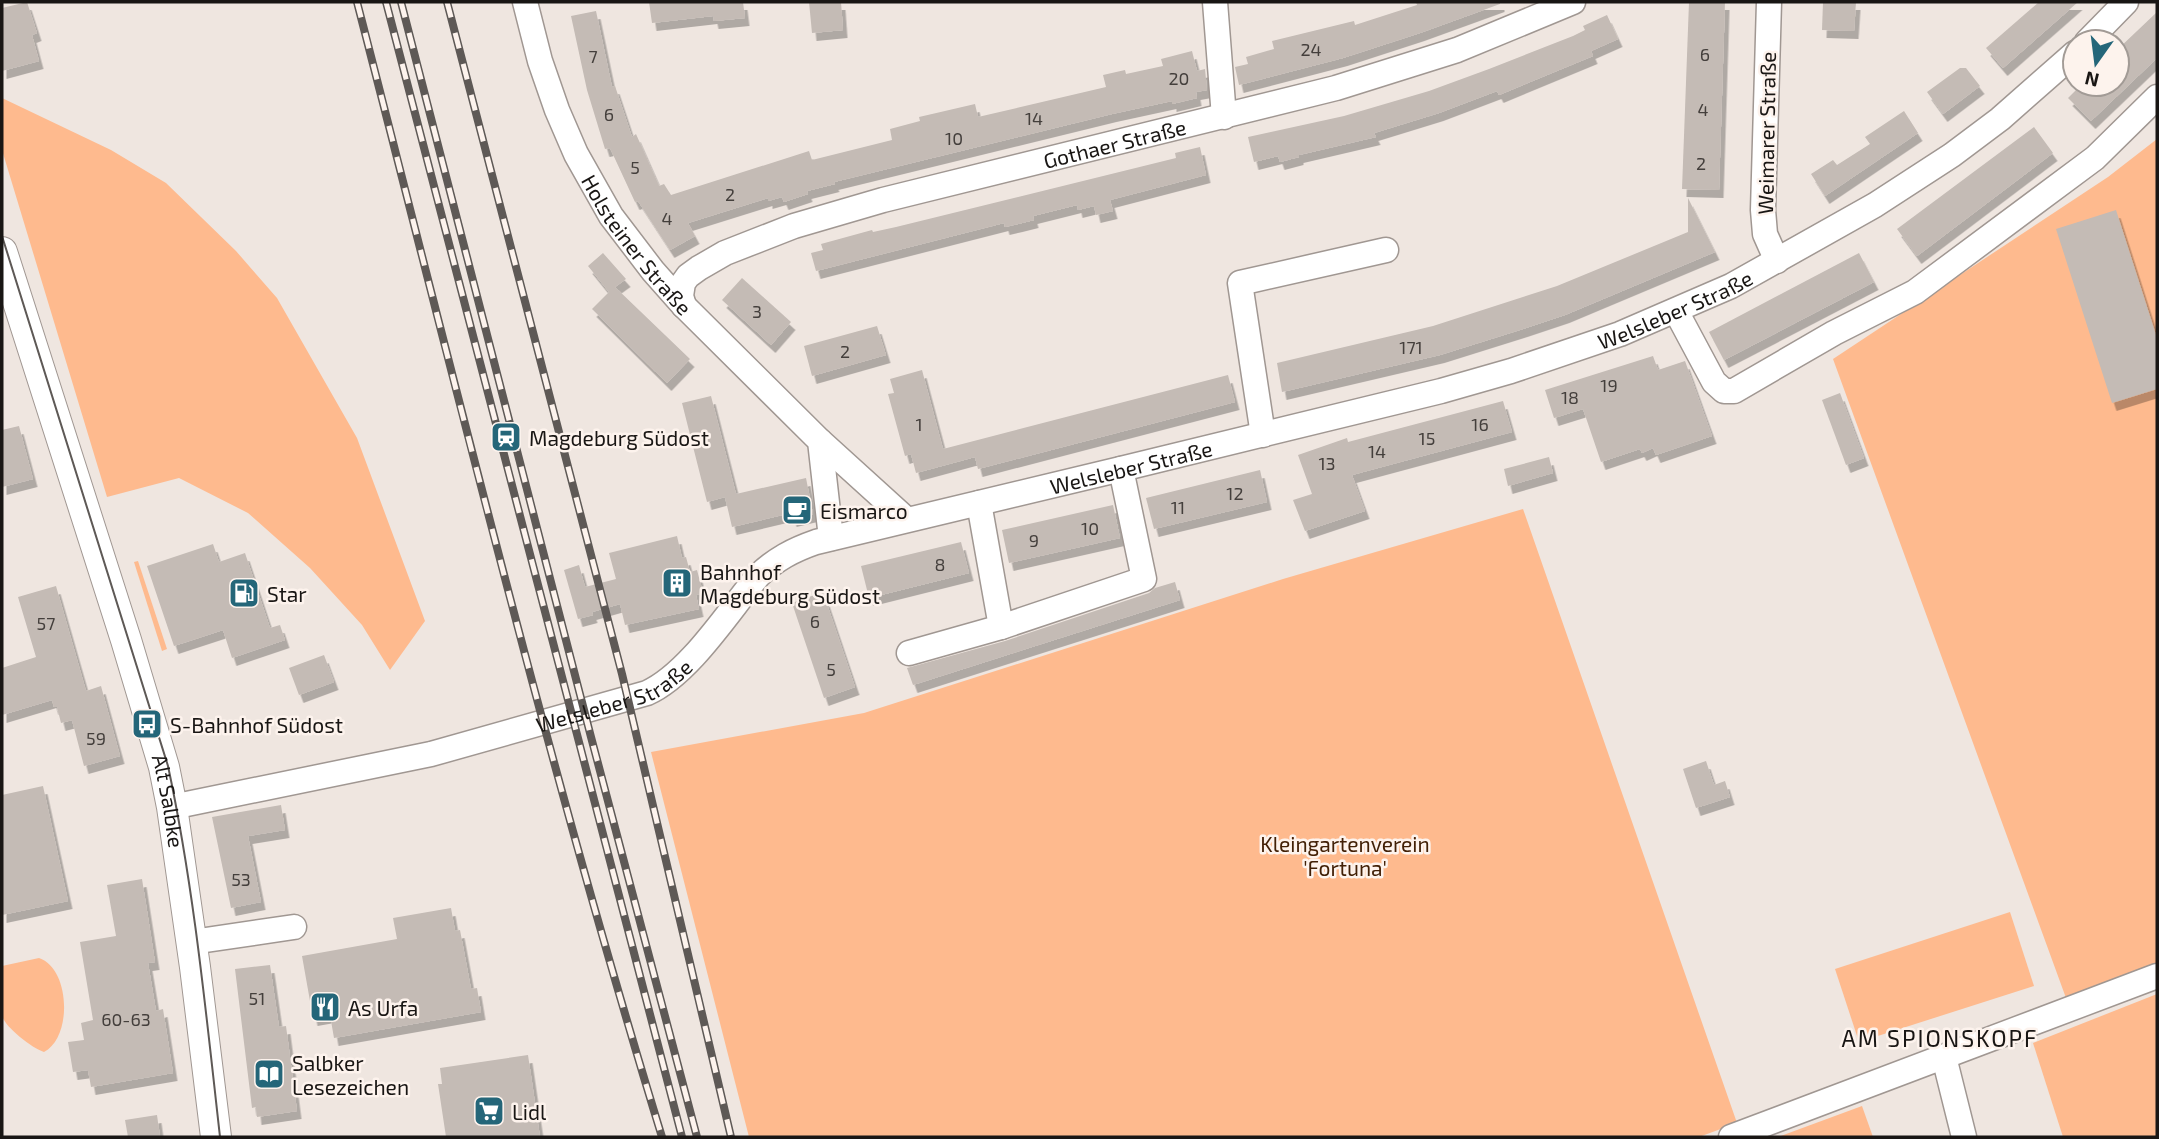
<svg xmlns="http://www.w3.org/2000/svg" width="2159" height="1139" font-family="'Exo 2',sans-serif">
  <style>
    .green { fill: #feba8e }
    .building { fill: #c4bbb5; filter: url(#shadow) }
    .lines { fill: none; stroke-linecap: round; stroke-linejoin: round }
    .minor-casing { stroke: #a09792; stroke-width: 27 }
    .major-casing { stroke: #a09792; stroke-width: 32 }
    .minor { stroke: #fff; stroke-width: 24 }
    .major { stroke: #fff; stroke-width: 30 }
    .tram { stroke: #5e5956; stroke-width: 2 }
    .rail-casing { stroke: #5e5956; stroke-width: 8 }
    .rail { stroke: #fdf3ed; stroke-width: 5; stroke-dasharray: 16; stroke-linecap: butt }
    .labels { text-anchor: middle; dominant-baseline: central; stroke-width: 5; stroke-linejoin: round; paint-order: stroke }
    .number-label { font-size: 18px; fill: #443f3c }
    .street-label { font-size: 21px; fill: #191614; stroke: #fdf3ed }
    .poi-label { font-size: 21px; fill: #191614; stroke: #fdf3ed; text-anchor: start }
    .park-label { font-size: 21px; fill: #422006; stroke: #fdf3ed }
    .neighbourhood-label { font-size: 23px; letter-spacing: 2px; fill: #191614; stroke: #fdf3ed }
  </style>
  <defs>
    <filter id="shadow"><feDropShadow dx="4.5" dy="8" stdDeviation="0" flood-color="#0004"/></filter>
  </defs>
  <rect width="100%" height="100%" fill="#efe6e0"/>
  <g class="green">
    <polygon points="2,98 111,150 166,183 236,251 277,298 357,438 425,621 390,670 362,625 310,568 248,513 179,478 107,497 2,150"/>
    <polygon points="2157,139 2157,965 2066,998 1833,359 2108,177"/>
    <polygon points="1523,509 1737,1123 1699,1137 749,1137 651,752 864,713 1283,579"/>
    <polygon points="138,561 167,649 162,651 134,562"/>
    <polygon points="2010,912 2034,986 1859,1042 1835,969"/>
    <path d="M39,958C70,968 73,1037 44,1052C32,1048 6,1028 2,1016C0,1006 2,977 2,966Z"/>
    <polygon points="2157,994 2157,1137 2063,1137 2033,1043"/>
    <polygon points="1862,1106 1873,1137 1778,1137"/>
  </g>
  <g class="building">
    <polygon points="27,2 37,33 32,35 39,61 2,71 2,8"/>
    <polygon points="649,2 743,2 745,18 714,21 713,16 652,23"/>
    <polygon points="809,2 841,2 843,30 812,33"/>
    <polygon points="1416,2 1500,2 1500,4 1420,33 1343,58 1239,85 1235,67 1248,64 1246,57 1274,49 1272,41 1354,21 1355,25 1417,5"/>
    <polygon points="1689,2 1725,2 1719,190 1682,189"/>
    <polygon points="1823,2 1856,2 1854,31 1822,30"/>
    <polygon points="2039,2 2078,2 2003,68 1986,48"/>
    <polygon points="596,11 612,87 615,86 632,137 636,134 659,186 664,184 671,195 809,151 812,160 892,140 890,129 920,121 919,117 932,114 975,104 978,117 1106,87 1103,75 1125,70 1126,74 1163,66 1161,59 1192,51 1197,71 1205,69 1207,90 1196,92 1197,98 1172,104 1172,101 1112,114 834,182 835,184 807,191 808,194 784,202 782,197 768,201 768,198 688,223 695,236 670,250 638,201 635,202 610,148 605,149 587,90 571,16"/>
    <polygon points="2157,12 2157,58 2091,121 2068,98 2082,84 2117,84 2117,50"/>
    <polygon points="1607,15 1618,39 1591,51 1593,56 1499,95 1497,91 1439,113 1374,133 1376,137 1299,155 1299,157 1280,162 1278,156 1254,162 1248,137 1344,116 1429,91 1489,69 1573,36 1585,30 1583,26"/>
    <polygon points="1960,68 1966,68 1980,86 1943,114 1927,92"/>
    <polygon points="1904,111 1918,133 1825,196 1811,174 1833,160 1837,165 1870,144 1865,137"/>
    <polygon points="2034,127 2053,153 1917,256 1897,229"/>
    <polygon points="1200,147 1206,175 1110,200 1113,211 1096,215 1094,206 1078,210 1077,205 1033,216 1034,220 1018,224 1005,227 1004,223 816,271 811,253 823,250 821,244 872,230 873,232 896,227 1176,158 1175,153"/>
    <polygon points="1688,198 1715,252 1565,315 1523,329 1440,355 1282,392 1277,363 1433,326 1557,286 1688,232"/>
    <polygon points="2116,210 2157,338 2157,389 2112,403 2056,229"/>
    <polygon points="603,253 626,279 615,287 690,359 667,383 592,309 609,292 588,266"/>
    <polygon points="1859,253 1874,282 1724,360 1709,332"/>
    <polygon points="742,278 791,322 771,345 722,300"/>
    <polygon points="877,326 886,355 812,376 804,346"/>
    <polygon points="1653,356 1658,370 1685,361 1712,436 1656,455 1653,448 1642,453 1640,449 1601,462 1583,409 1554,418 1545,390"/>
    <polygon points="922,370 943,449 1228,375 1235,402 978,469 975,457 916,473 911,454 905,456 888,394 894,393 890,379"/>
    <polygon points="1840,393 1864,458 1846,465 1822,400"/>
    <polygon points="711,396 736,494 806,478 813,514 792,519 791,513 732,527 725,497 707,502 682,403"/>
    <polygon points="1503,401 1512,432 1352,475 1365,511 1305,531 1293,500 1312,494 1298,455 1347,438 1348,442"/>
    <polygon points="19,426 33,479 2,487 2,430"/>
    <polygon points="1549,457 1553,473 1508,486 1504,469"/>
    <polygon points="1260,470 1267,502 1154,529 1146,498"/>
    <polygon points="1113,505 1120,538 1009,563 1002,530"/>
    <polygon points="677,536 682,558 686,557 690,572 697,570 703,593 696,595 699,609 625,625 620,604 592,612 593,615 578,619 564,570 579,565 585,587 616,579 609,553"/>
    <polygon points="961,542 969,573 869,598 861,566"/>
    <polygon points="213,544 219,562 245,553 270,628 280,625 285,640 232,658 223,630 174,646 147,566"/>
    <polygon points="1175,582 1180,600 913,685 907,668 1005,641 1149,593 1155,588"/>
    <polygon points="56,586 86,691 101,686 120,756 84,766 72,720 61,723 57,707 54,707 52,700 2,715 2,668 36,657 18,597"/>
    <polygon points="823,592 855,687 824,698 792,603"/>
    <polygon points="324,655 334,682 299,695 289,668"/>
    <polygon points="1706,761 1714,785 1725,781 1730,797 1696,808 1683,769"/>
    <polygon points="43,786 68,901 2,915 2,795"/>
    <polygon points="281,805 285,830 248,836 261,902 231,908 212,817"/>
    <polygon points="142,879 155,962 148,963 156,1011 163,1009 173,1073 91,1087 88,1070 73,1072 68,1042 84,1040 81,1023 93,1020 80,942 116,936 107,885"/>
    <polygon points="451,908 455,931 460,930 471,989 477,988 481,1012 334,1038 330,1015 313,1018 302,956 397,939 393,918"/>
    <polygon points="270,965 279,1027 286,1026 297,1111 257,1117 256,1107 252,1108 235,969"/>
    <polygon points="528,1055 540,1137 446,1137 438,1084 442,1084 440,1068"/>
    <polygon points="157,1115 160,1137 128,1137 125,1120"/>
  </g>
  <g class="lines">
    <g class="minor-casing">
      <g id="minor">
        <path id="s1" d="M525,2L540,61L557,110L576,154L611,216L653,271L684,306L820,441L831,538"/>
        <polyline points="1215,2 1224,117"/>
        <polyline points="1769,2 1763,210 1765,234 1777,261"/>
        <polyline points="2087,42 2126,2"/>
        <path id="s2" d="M684,306L681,296L683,283L688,276L699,268L725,253L794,226L883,200L1336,88L1457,50L1573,2"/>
        <polyline points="1676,311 1714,382 1724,391 1734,391 1834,333 1915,292 2095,158 2157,97"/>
        <polyline points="1263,435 1240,283 1386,250"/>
        <polyline points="820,441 906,519"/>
        <polyline points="1001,627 1144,579 1121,469"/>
        <polyline points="909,653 1001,627 979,503"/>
        <path id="s3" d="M172,807L431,754L647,693C689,674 728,612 758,576C776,559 793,550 816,542L1121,469L1441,391L1511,371L1620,334L1731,286L1875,205L1952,155L2000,119L2075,53"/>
        <polyline points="192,942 294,927"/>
        <polyline points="1944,1057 1964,1137"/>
        <polyline points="1731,1137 2157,976"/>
      </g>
    </g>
    <g class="major-casing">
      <g id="major">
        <path id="s4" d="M2,252L126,640L164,767L172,807L195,967L216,1137"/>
      </g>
    </g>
    <use href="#minor" class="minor"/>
    <use href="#major" class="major"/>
    <path class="tram" d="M2,236L168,766C194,888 206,1013 220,1137"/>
    <g class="rail-casing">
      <g id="rail">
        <path d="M357,2C455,381 547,763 662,1137"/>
        <polyline points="386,2 682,1137"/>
        <polyline points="401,2 591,737 697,1137"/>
        <polyline points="447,2 622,674 731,1137"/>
      </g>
    </g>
    <use href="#rail" class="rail"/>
  </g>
  <defs>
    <g id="station-square" transform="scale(1.575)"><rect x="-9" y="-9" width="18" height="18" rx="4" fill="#246679" stroke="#fdf3ed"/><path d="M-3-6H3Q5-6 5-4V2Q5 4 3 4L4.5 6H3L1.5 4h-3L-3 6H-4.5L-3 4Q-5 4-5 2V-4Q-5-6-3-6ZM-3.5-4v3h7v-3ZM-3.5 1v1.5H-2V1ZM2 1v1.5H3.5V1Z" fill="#fff"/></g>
    <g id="cafe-square" transform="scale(1.575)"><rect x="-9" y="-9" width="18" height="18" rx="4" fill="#246679" stroke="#fdf3ed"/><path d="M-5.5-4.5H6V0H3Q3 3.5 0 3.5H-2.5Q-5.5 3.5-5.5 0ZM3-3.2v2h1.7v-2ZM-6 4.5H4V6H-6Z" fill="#fff"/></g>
    <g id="building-square" transform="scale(1.575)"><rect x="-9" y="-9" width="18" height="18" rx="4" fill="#246679" stroke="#fdf3ed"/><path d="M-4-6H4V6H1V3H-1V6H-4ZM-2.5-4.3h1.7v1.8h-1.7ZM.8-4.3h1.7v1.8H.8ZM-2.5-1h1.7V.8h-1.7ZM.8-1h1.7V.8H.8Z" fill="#fff"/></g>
    <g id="fuel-square" transform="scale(1.575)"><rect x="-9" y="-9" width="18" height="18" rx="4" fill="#246679" stroke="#fdf3ed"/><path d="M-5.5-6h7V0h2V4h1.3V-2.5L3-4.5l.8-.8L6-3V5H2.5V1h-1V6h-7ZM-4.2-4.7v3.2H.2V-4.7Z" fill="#fff"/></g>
    <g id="bus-square" transform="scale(1.575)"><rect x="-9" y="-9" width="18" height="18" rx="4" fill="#246679" stroke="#fdf3ed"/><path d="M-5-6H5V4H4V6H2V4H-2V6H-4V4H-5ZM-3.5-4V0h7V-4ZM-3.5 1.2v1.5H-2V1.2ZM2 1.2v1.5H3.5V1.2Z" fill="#fff"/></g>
    <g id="restaurant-square" transform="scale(1.575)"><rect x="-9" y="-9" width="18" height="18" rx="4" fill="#246679" stroke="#fdf3ed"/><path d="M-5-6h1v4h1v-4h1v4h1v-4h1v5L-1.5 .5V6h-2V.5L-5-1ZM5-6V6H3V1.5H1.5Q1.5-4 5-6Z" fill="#fff"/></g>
    <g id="library-square" transform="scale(1.575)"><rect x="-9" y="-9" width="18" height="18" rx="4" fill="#246679" stroke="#fdf3ed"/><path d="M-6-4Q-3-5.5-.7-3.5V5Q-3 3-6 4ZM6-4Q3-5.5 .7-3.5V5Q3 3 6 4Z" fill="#fff"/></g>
    <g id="supermarket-square" transform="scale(1.575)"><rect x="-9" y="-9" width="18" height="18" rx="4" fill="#246679" stroke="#fdf3ed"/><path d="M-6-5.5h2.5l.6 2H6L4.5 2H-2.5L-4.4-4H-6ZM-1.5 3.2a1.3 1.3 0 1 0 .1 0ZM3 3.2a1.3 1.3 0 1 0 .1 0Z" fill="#fff"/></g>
  </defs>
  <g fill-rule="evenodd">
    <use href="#station-square" x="506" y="437"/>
    <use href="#cafe-square" x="797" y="510"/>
    <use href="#building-square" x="677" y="583"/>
    <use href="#fuel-square" x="244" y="593"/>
    <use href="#bus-square" x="147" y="724"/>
    <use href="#restaurant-square" x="325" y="1007"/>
    <use href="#library-square" x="269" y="1074"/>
    <use href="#supermarket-square" x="489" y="1111"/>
  </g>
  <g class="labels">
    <g class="number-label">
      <text x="1311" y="49">24</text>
      <text x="1705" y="54">6</text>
      <text x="593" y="56">7</text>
      <text x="1179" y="78">20</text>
      <text x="1703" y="109">4</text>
      <text x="609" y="114">6</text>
      <text x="1034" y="118">14</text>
      <text x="954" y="138">10</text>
      <text x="1701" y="163">2</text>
      <text x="635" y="167">5</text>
      <text x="730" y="194">2</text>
      <text x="667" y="218">4</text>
      <text x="757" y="311">3</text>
      <text x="1411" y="347">171</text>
      <text x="845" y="351">2</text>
      <text x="1609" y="385">19</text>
      <text x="1570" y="397">18</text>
      <text x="919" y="424">1</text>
      <text x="1480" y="424">16</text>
      <text x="1427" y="438">15</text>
      <text x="1377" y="451">14</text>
      <text x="1327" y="463">13</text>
      <text x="1235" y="493">12</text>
      <text x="1178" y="507">11</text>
      <text x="1090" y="528">10</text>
      <text x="1034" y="540">9</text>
      <text x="940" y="564">8</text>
      <text x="815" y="621">6</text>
      <text x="46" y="623">57</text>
      <text x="831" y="669">5</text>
      <text x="96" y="738">59</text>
      <text x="241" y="879">53</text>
      <text x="257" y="998">51</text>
      <text x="126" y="1019">60-63</text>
    </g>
    <g class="street-label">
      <text transform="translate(1766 133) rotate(-89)">Weimarer Straße</text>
      <text stroke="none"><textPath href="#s2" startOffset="481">Gothaer Straße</textPath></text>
      <text stroke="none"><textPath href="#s1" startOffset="270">Holsteiner Straße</textPath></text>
      <text stroke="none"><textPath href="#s3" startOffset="1610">Welsleber Straße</textPath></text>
      <text stroke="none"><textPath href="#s3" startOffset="1043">Welsleber Straße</textPath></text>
      <text stroke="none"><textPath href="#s3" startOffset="457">Welsleber Straße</textPath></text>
      <text stroke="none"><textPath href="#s4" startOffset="574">Alt Salbke</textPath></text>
    </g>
    <g class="poi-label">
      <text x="529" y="437">Magdeburg Südost</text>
      <text x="820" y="510">Eismarco</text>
      <text x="700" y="571">Bahnhof<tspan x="700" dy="24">Magdeburg Südost</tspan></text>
      <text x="267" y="593">Star</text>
      <text x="170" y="724">S-Bahnhof Südost</text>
      <text x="348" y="1007">As Urfa</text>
      <text x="292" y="1062">Salbker<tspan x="292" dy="24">Lesezeichen</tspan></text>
      <text x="512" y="1111">Lidl</text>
    </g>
    <g class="park-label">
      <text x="1345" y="843">Kleingartenverein<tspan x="1345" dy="24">'Fortuna'</tspan></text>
    </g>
    <g class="neighbourhood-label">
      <text x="1940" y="1038">AM SPIONSKOPF</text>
    </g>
  </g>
  <rect width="2159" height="1139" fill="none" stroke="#191614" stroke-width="7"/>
  <g transform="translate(2096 63) rotate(194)"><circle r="33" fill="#fdf3ed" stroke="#a29b96" stroke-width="2"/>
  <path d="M0-5L12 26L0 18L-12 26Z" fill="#246679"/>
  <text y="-10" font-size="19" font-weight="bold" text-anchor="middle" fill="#191614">N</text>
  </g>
</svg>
